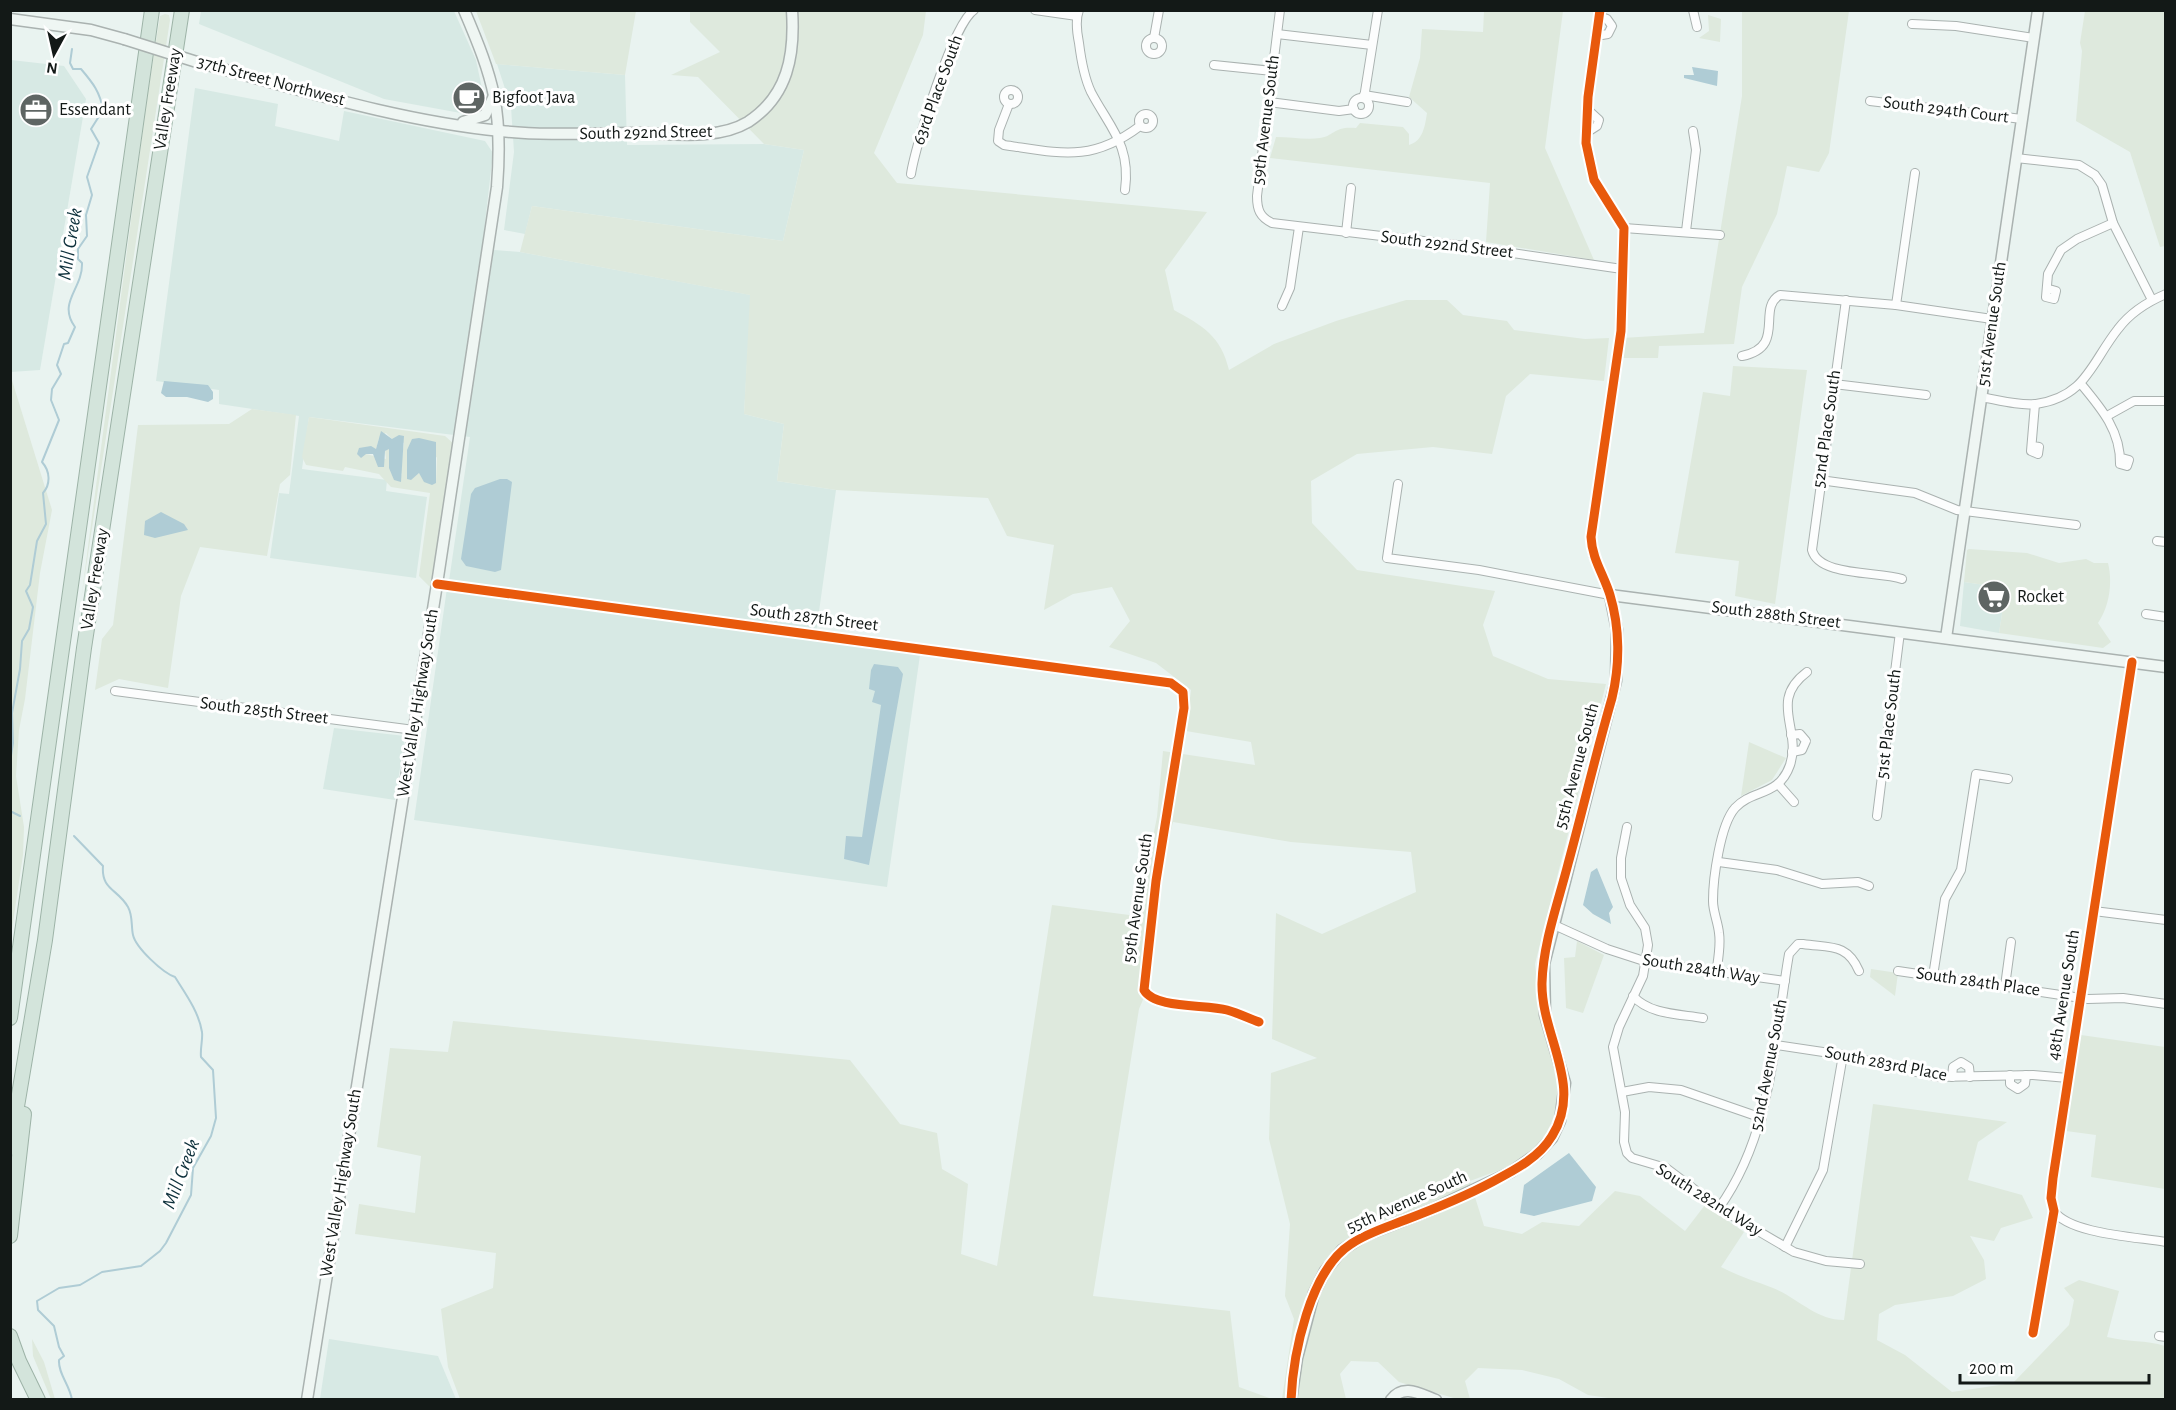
<svg xmlns="http://www.w3.org/2000/svg" width="2176" height="1410" font-family="'Alegreya Sans',sans-serif">
  <style>
    .built { fill: #d7e9e4 }
    .green { fill: #dee9dd; fill-rule: evenodd }
    .water { fill: #afccd5 }
    .lines { fill: none; stroke-linecap: round; stroke-linejoin: round }
    .stream { stroke: #afccd5; stroke-width: 2 }
    .street-casing { stroke: #aab2b0; stroke-width: 10 }
    .secondary-casing { stroke: #aab2b0; stroke-width: 13 }
    .highway-casing { stroke: #9db3a7; stroke-width: 16 }
    .street { stroke: #fcfdfd; stroke-width: 8 }
    .secondary { stroke: #eff6f3; stroke-width: 10 }
    .highway { stroke: #d3e4db; stroke-width: 14 }
    .secondary-bridge-casing { stroke: #aab2b0; stroke-width: 13; stroke-linecap: butt }
    .secondary-bridge { stroke: #eff6f3; stroke-width: 10 }
    .cycleway-casing { stroke: #fff; stroke-width: 13 }
    .cycleway { stroke: #e8590c; stroke-width: 9 }
    .labels { text-anchor: middle; dominant-baseline: central; stroke-width: 6; stroke-linejoin: round; paint-order: stroke }
    .street-label { font-size: 18px; fill: #131917; stroke: #fff }
    .poi-label { font-size: 18px; fill: #131917; stroke: #fff; text-anchor: start }
    .water-label { font-size: 20px; font-style: italic; fill: #0d303b; stroke: #fff }
  </style>
  <rect width="100%" height="100%" fill="#e9f3f0"/>
  <g class="built">
    <polygon points="201,11 454,11 476,60 484,98 466,114 384,99 199,24"/>
    <polygon points="11,60 64,66 86,99 40,370 11,372"/>
    <polygon points="497,64 625,75 627,145 764,144 804,150 783,241 532,206 525,234 504,230 514,152 511,107"/>
    <polygon points="195,88 278,104 275,126 339,141 344,111 485,141 493,153 482,249 520,252 751,295 744,414 784,424 777,481 836,490 816,633 449,581 470,437 309,417 302,469 387,480 386,491 427,497 416,578 270,558 279,493 289,494 299,416 219,404 219,390 156,381"/>
    <polygon points="1964,582 2006,588 1999,633 1960,626"/>
    <polygon points="447,588 920,655 887,887 414,820"/>
    <polygon points="334,728 405,736 395,800 323,789"/>
    <polygon points="329,1339 438,1356 456,1399 320,1399"/>
  </g>
  <g class="green">
    <polygon points="476,11 636,11 625,75 496,64"/>
    <path d="M690,11H926L923,35L874,153L897,183L1207,212L1165,270L1174,310C1203,326 1221,336 1229,370L1274,344L1336,321L1406,300H1447L1463,315L1507,321L1514,330L1585,339L1609,338L1604,381L1530,374L1506,396L1492,454L1433,447L1357,454L1311,481L1312,523L1357,570L1495,591L1483,625L1493,656L1548,679L1606,684L1535,964L1542,1027L1555,1067L1558,1097L1554,1125L1524,1161L1470,1181L1484,1226L1522,1234L1542,1222L1579,1226L1615,1191L1640,1196L1685,1231L1705,1205L1744,1232L1721,1267C1738,1276 1755,1281 1773,1288C1798,1298 1816,1320 1844,1320L1873,1104L2007,1122L1978,1142L1968,1180L2022,1195L2033,1218L2001,1228L1994,1241L1970,1236L1984,1260L1986,1279L1953,1296L1895,1305L1879,1314L1877,1340L1905,1355L1952,1392L2013,1383L2069,1325L2074,1300L2064,1288L2079,1280L2119,1291L2107,1337C2127,1342 2146,1340 2165,1346V1399H1615L1588,1395L1559,1379L1522,1370L1478,1368L1465,1381L1470,1399H1457L1399,1382L1378,1362L1351,1361L1340,1374L1346,1399H1282L1294,1319L1285,1296L1290,1224L1269,1139L1271,1073L1317,1058L1272,1039L1276,913L1322,934L1416,892L1411,852L1291,842L1173,822L1159,877L1148,988L1139,1009L1093,1296L1230,1311L1239,1387L1272,1399H460L448,1367L441,1309L493,1288L496,1253L355,1234L359,1204L415,1213L421,1156L377,1147L390,1048L448,1052L453,1021L850,1060L900,1124L937,1133L942,1169L968,1184L961,1254L997,1266L1052,905L1137,916L1157,817L1163,751L1255,765L1251,742L1186,731L1191,690L1156,663L1109,647L1130,621L1112,587L1073,594L1044,610L1054,545L1007,536L988,498L836,490L777,481L784,424L744,414L750,295L520,252L532,206L783,241L804,150L764,144L698,77L671,75L720,52L690,22Z"/>
    <path d="M1484,11H1563L1545,148L1594,260L1486,242L1490,183L1270,158L1276,137C1290,137 1306,140 1320,138C1334,136 1334,126 1356,128L1360,123L1403,127L1409,134V145C1423,141 1425,126 1427,113L1409,97L1420,58L1422,29L1483,32Z"/>
    <polygon points="1742,11 1849,11 1829,153 1819,172 1787,166 1777,214 1742,287 1734,344 1659,346 1658,358 1620,358 1622,338 1704,333 1742,96"/>
    <polygon points="2085,11 2165,11 2165,246 2160,247 2130,152 2076,121 2082,51 2080,43"/>
    <polygon points="165,14 169,15 170,20 81,600 148,91 160,16"/>
    <polygon points="1708,15 1721,19 1720,42 1699,38 1709,31"/>
    <polygon points="1733,366 1807,370 1775,604 1735,596 1739,561 1675,553 1703,392 1730,396"/>
    <polygon points="11,377 52,510 40,573 25,699 19,730 16,776 24,827 23,855 11,936"/>
    <polygon points="252,409 296,415 290,475 280,484 267,556 200,547 181,596 168,688 119,679 95,690 102,639 113,625 138,425 229,424"/>
    <path d="M309,417L445,436L455,445L431,588L419,576L430,493L391,487L379,474L345,467L343,471L306,465L302,457ZM386,433L392,439L404,443L400,470L402,476L390,457L389,448L385,451L386,459L366,454L376,449L379,438ZM437,457L436,482L419,473L407,479V473Z"/>
    <path d="M1969,549L2027,553L2059,563L2086,559L2094,563H2108C2113,583 2109,607 2098,623L2111,642L2103,648L1999,633L2006,588L1964,582L1967,550Z"/>
    <polygon points="1749,742 1786,758 1772,780 1741,796"/>
    <polygon points="1577,941 1604,955 1583,1013 1566,1008 1564,958 1575,957"/>
    <polygon points="1871,969 1898,973 1895,996 1870,977"/>
    <polygon points="2081,1035 2165,1047 2165,1189 2091,1177 2096,1135 2066,1131"/>
    <polygon points="32,1339 44,1362 55,1399 51,1399 33,1356"/>
  </g>
  <g class="water">
    <polygon points="1692,67 1718,71 1717,86 1684,78 1684,75 1694,75"/>
    <polygon points="164,381 208,385 213,392 213,399 208,402 187,397 166,397 161,393"/>
    <polygon points="381,431 392,439 399,435 404,436 401,482 394,480 389,468 389,449 385,451 384,467 378,467 373,454 366,454 361,458 357,454 359,448 371,446 376,449"/>
    <polygon points="419,438 436,442 436,483 432,485 424,482 419,473 411,480 407,479 407,450 412,439"/>
    <polygon points="500,479 507,479 512,482 501,570 495,572 466,566 461,559 471,494 475,488"/>
    <polygon points="161,512 184,524 188,530 155,538 144,535 145,521"/>
    <polygon points="874,664 898,667 903,674 869,865 844,859 846,836 862,837 881,705 872,702 875,691 869,689 871,670"/>
    <polygon points="1597,868 1613,907 1609,913 1611,924 1593,914 1583,905 1591,872"/>
    <polygon points="1569,1153 1596,1187 1592,1201 1534,1216 1520,1213 1524,1185"/>
  </g>
  <g class="lines">
    <g class="stream">
      <path d="M10,762L13,743L12,713L20,669L22,641L29,629L33,607L26,591L30,585L37,541L46,524L43,493C51,484 50,471 42,462L59,420L51,400L52,389L61,374L57,365L64,344L68,343L75,327C57,302 83,289 82,263L78,259V249L87,236L86,215L92,195L87,177L99,143L91,129L103,110C100,92 93,83 81,69H73L70,63L72,49"/>
      <polyline points="10,811 20,816"/>
      <path d="M72,1400C70,1385 58,1374 59,1360L64,1356L59,1347L54,1326L38,1310L37,1301L59,1288L80,1285L102,1272L141,1266L160,1251L166,1243L191,1195L193,1168L211,1136L216,1118L213,1070L201,1057C200,1048 203,1040 202,1032C199,1012 185,993 175,977C163,973 136,948 133,935C131,926 133,916 128,907C118,889 101,890 103,866L74,836"/>
    </g>
    <g class="street-casing">
      <g id="street">
        <polyline points="1035,10 1077,16"/>
        <path d="M1079,10C1075,20 1077,33 1079,43C1081,59 1084,77 1091,92C1110,128 1131,145 1125,190"/>
        <path d="M1280,10L1257,196C1257,210 1260,217 1272,223L1457,245L1622,269"/>
        <polyline points="1600,10 1588,97 1586,143 1594,180 1624,228 1621,331 1591,537 1593,555 1610,595"/>
        <polyline points="1693,10 1697,27"/>
        <polyline points="1912,24 1956,26 2034,38"/>
        <polyline points="1277,34 1372,45"/>
        <polyline points="1596,36 1608,34 1612,26 1607,19 1599,16"/>
        <polyline points="1154,38 1159,10"/>
        <circle cx="1154" cy="46" r="8"/>
        <polyline points="1214,65 1273,71"/>
        <circle cx="1011" cy="97" r="7"/>
        <polyline points="1364,95 1407,102"/>
        <polyline points="1364,98 1378,10"/>
        <circle cx="1361" cy="106" r="8"/>
        <polyline points="1870,101 2022,119"/>
        <polyline points="1269,102 1339,111 1354,109"/>
        <path d="M1009,104L999,130L998,141L1004,145C1060,153 1091,163 1140,126"/>
        <circle cx="1146" cy="121" r="7"/>
        <polyline points="1586,133 1597,126 1599,120 1587,109"/>
        <polyline points="2016,158 2079,165 2095,175 2102,185 2113,223 2152,300"/>
        <path d="M911,174C915,146 953,24 974,10"/>
        <polyline points="1624,228 1720,235"/>
        <polyline points="1686,231 1696,150 1693,131"/>
        <polyline points="1346,233 1351,188"/>
        <polyline points="2049,289 2056,291 2054,299 2046,297 2048,274 2061,250 2077,239 2113,223"/>
        <path d="M1846,300L1812,550C1819,577 1879,571 1902,579"/>
        <polyline points="1896,305 1915,173"/>
        <polyline points="1282,306 1290,288 1299,227"/>
        <path d="M1742,356C1787,347 1756,308 1780,295L1896,305L1992,319"/>
        <polyline points="1834,384 1926,395"/>
        <path d="M2081,384C2102,409 2121,432 2120,464L2127,466L2129,460L2122,458"/>
        <path d="M1981,397C1998,400 2019,406 2036,404C2086,397 2091,363 2118,329C2130,313 2147,302 2166,294"/>
        <polyline points="2107,416 2134,401 2165,401"/>
        <polyline points="2033,446 2039,447 2038,454 2031,451 2035,404"/>
        <polyline points="1820,480 1915,493 1957,510 2076,525"/>
        <polyline points="1398,484 1387,558 1479,570 1610,595"/>
        <polyline points="2157,541 2166,542"/>
        <path d="M437,584L1171,683L1183,692L1184,708L1156,881L1144,990C1155,1009 1206,1004 1227,1010C1238,1013 1248,1018 1259,1022"/>
        <polyline points="2146,614 2166,617"/>
        <polyline points="115,691 414,730"/>
        <polyline points="1791,735 1800,734 1806,741 1802,750 1792,752"/>
        <polyline points="1778,784 1794,802"/>
        <polyline points="1877,816 1900,632"/>
        <polyline points="1627,827 1621,858 1621,878 1630,905 1645,928 1648,945 1643,976 1619,1027 1613,1047 1625,1112 1624,1142 1627,1153 1632,1158 1666,1168 1719,1208 1794,1252 1826,1261 1860,1264"/>
        <polyline points="1719,862 1777,870 1822,884 1858,882 1869,886"/>
        <polyline points="2094,911 2166,920"/>
        <polyline points="1552,924 1607,949 1647,962 1785,981"/>
        <polyline points="1898,971 2088,999 2123,998 2166,1004"/>
        <path d="M1716,974C1718,960 1721,946 1719,933C1718,922 1713,912 1713,901C1713,879 1720,825 1735,808C1752,789 1779,797 1790,765C1802,729 1768,701 1807,672"/>
        <polyline points="1933,976 1945,899 1961,870 1976,774 2008,779"/>
        <polyline points="2005,986 2011,942"/>
        <path d="M1633,996C1650,1015 1680,1014 1703,1018"/>
        <polyline points="1776,1045 1843,1055 1938,1077 2033,1075 2068,1078"/>
        <polyline points="2010,1075 2010,1084 2018,1089 2025,1084 2026,1075"/>
        <polyline points="1952,1077 1953,1067 1961,1062 1969,1067 1970,1077"/>
        <polyline points="1622,1092 1649,1087 1681,1090 1762,1118"/>
        <path d="M1719,1208C1772,1134 1774,1041 1789,954L1798,944H1803C1830,948 1847,943 1859,971"/>
        <path d="M2054,1211C2069,1234 2138,1237 2166,1242"/>
        <polyline points="1785,1247 1823,1170 1843,1055"/>
        <polyline points="2033,1333 2054,1211 2051,1198 2053,1178 2132,662"/>
        <polyline points="2159,1336 2166,1337"/>
      </g>
    </g>
    <g class="secondary-casing">
      <g id="secondary">
        <polyline points="10,19 91,30 124,39"/>
        <path d="M200,63C298,89 399,121 501,131C547,136 594,133 641,133C675,134 718,140 748,122C788,96 795,55 792,10"/>
        <polyline points="463,122 485,115 494,96"/>
        <polyline points="1946,638 2038,10"/>
        <path d="M307,1400L437,584L497,187C503,110 494,80 464,10"/>
        <polyline points="1291,1400 1297,1358 1314,1293 1325,1271 1342,1250 1364,1236 1433,1209 1511,1172 1537,1154 1552,1138 1560,1121 1565,1083 1545,1015 1544,964 1616,681 1617,630 1610,595 2166,667"/>
        <path d="M1391,1400C1403,1383 1420,1394 1436,1400"/>
      </g>
    </g>
    <g class="highway-casing">
      <g id="highway">
        <polyline points="10,1018 152,10"/>
        <polyline points="10,1148 45,940 84,648 182,10"/>
        <polyline points="10,1236 24,1114"/>
        <polyline points="10,1336 19,1361 38,1400"/>
      </g>
    </g>
    <use href="#street" class="street"/>
    <use href="#secondary" class="secondary"/>
    <use href="#highway" class="highway"/>
    <g class="secondary-bridge-casing">
      <polyline id="secondary-bridge" points="124,39 200,63"/>
    </g>
    <use href="#secondary-bridge" class="secondary-bridge"/>
    <g class="cycleway-casing">
      <g id="cycleway">
        <path d="M437,584L1171,683L1183,692L1184,708L1156,881L1144,990C1155,1009 1206,1004 1227,1010C1238,1013 1248,1018 1259,1022"/>
        <polyline points="2033,1333 2054,1211 2051,1198 2053,1178 2132,662"/>
        <path d="M1291,1400C1293,1354 1310,1270 1351,1244C1367,1233 1387,1227 1405,1220C1434,1209 1464,1197 1492,1182C1513,1171 1539,1158 1552,1136C1584,1085 1541,1036 1542,983C1543,943 1558,903 1568,864C1583,809 1596,753 1612,698C1620,665 1620,628 1610,595C1604,575 1592,559 1591,537L1621,331L1624,228L1594,180L1586,143L1588,97L1600,10"/>
      </g>
    </g>
    <use href="#cycleway" class="cycleway"/>
  </g>
  <defs>
    <g id="cafe-disc" transform="scale(1.725)"><circle r="9.5" fill="#5e6563" stroke="#fff"/><path d="M-5.5-4.5H6V0H3Q3 3.5 0 3.5H-2.5Q-5.5 3.5-5.5 0ZM3-3.2v2h1.7v-2ZM-6 4.5H4V6H-6Z" fill="#fff"/></g>
    <g id="office-disc" transform="scale(1.725)"><circle r="9.5" fill="#5e6563" stroke="#fff"/><path d="M-6-3h4V-5.5h4V-3h4V5H-6ZM-1-4.5V-3h2v-1.5ZM-6 0V1H6V0Z" fill="#fff"/></g>
    <g id="supermarket-disc" transform="scale(1.725)"><circle r="9.5" fill="#5e6563" stroke="#fff"/><path d="M-6-5.5h2.5l.6 2H6L4.5 2H-2.5L-4.4-4H-6ZM-1.5 3.2a1.3 1.3 0 1 0 .1 0ZM3 3.2a1.3 1.3 0 1 0 .1 0Z" fill="#fff"/></g>
  </defs>
  <g fill-rule="evenodd">
    <use href="#cafe-disc" x="469" y="98"/>
    <use href="#office-disc" x="36" y="110"/>
    <use href="#supermarket-disc" x="1994" y="597"/>
  </g>
  <g class="labels">
    <g class="street-label">
      <text transform="translate(271 81) rotate(15)">37th Street Northwest</text>
      <text transform="translate(938 90) rotate(-70)">63rd Place South</text>
      <text transform="translate(168 99) rotate(-81)">Valley Freeway</text>
      <text transform="translate(1946 110) rotate(7)">South 294th Court</text>
      <text transform="translate(1266 120) rotate(-83)">59th Avenue South</text>
      <text transform="translate(646 133) rotate(-1)">South 292nd Street</text>
      <text transform="translate(1447 245) rotate(7)">South 292nd Street</text>
      <text transform="translate(1992 324) rotate(-82)">51st Avenue South</text>
      <text transform="translate(1827 429) rotate(-82)">52nd Place South</text>
      <text transform="translate(95 579) rotate(-81)">Valley Freeway</text>
      <text transform="translate(1776 615) rotate(7)">South 288th Street</text>
      <text transform="translate(814 618) rotate(7)">South 287th Street</text>
      <text transform="translate(418 703) rotate(-81)">West Valley Highway South</text>
      <text transform="translate(264 711) rotate(7)">South 285th Street</text>
      <text transform="translate(1889 724) rotate(-83)">51st Place South</text>
      <text transform="translate(1577 766) rotate(-75)">55th Avenue South</text>
      <text transform="translate(1138 898) rotate(-82)">59th Avenue South</text>
      <text transform="translate(1701 969) rotate(9)">South 284th Way</text>
      <text transform="translate(1978 982) rotate(8)">South 284th Place</text>
      <text transform="translate(2064 995) rotate(-81)">48th Avenue South</text>
      <text transform="translate(1886 1064) rotate(11)">South 283rd Place</text>
      <text transform="translate(1769 1065) rotate(-79)">52nd Avenue South</text>
      <text transform="translate(341 1183) rotate(-81)">West Valley Highway South</text>
      <text transform="translate(1709 1200) rotate(32)">South 282nd Way</text>
      <text transform="translate(1407 1202) rotate(-24)">55th Avenue South</text>
    </g>
    <g class="poi-label">
      <text x="492" y="98">Bigfoot Java</text>
      <text x="59" y="110">Essendant</text>
      <text x="2017" y="597">Rocket</text>
    </g>
    <g class="water-label">
      <text transform="translate(70 244) rotate(-81)">Mill Creek</text>
      <text transform="translate(181 1174) rotate(-69)">Mill Creek</text>
    </g>
  </g>
  <rect width="2176" height="1410" fill="none" stroke="#131917" stroke-width="24"/>
  <g transform="translate(54 54) rotate(188)" stroke="#ffffff" stroke-width="4.5" paint-order="stroke">
  <path d="M0-4.5L10 22L0 15L-10 22Z" fill="#131917"/>
  <text y="-9" font-size="16" font-weight="bold" text-anchor="middle" fill="#131917">N</text>
  </g>
  <path d="M1960 1374v9h189v-9" fill="none" stroke="#131917" stroke-width="3"/>
  <text x="1969" y="1374" font-size="18" fill="#131917" stroke="#ffffff" stroke-width="4.5" paint-order="stroke">200 m</text>
</svg>
